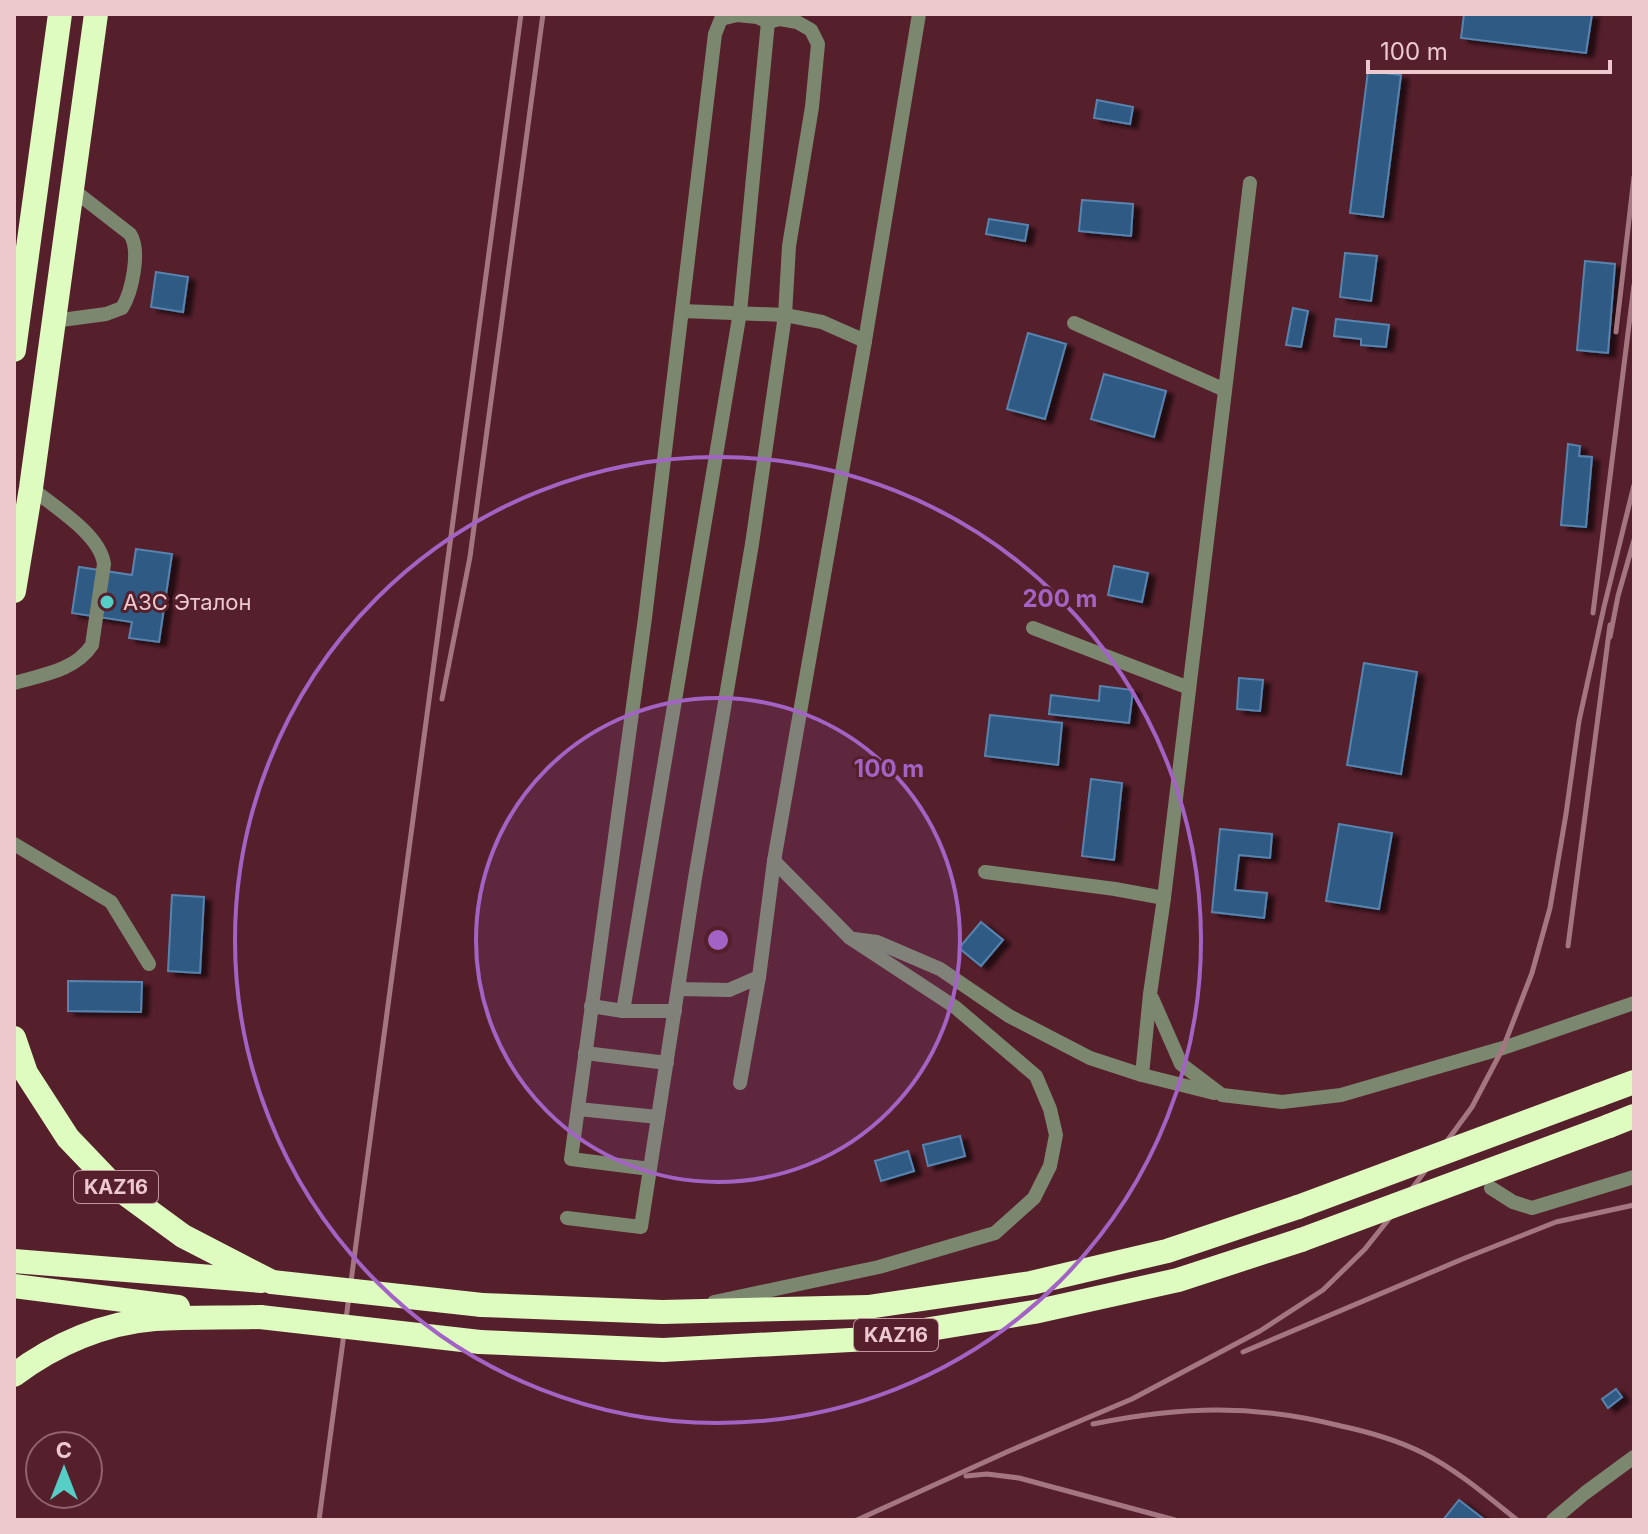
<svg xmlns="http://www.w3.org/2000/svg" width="1648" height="1534" font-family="Inter,sans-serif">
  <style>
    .building { fill: #2e5a83; stroke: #5784af; stroke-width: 2; filter: url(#shadow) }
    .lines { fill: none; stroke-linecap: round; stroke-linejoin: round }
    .minor { stroke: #7c8770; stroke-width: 14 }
    .highway { stroke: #defbc0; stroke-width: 24 }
    .rail { stroke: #a47780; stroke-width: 5 }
    .highway-bridge { stroke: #defbc0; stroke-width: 24 }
    .ring { fill: none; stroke: #a363c4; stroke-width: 4 }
    .poi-dot { fill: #55cec5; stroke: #561f2c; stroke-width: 3 }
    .labels { text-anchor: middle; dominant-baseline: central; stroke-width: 6; stroke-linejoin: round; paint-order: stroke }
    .shield { fill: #561f2c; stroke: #c0969d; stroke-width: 2 }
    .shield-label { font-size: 20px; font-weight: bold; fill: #edc9ce }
    .poi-label { font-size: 22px; fill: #edc9ce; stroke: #561f2c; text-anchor: start }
    .centre { fill: #a363c4; stroke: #561f2c; stroke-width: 4 }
    .ring-label { font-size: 24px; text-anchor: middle; font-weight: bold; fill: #a363c4; stroke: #561f2c; stroke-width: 6; stroke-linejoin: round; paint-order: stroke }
  </style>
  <defs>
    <filter id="shadow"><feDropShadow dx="7" dy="4" stdDeviation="2" flood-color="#0009"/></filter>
  </defs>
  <rect width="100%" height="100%" fill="#561f2c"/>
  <g class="building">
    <polygon points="1464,14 1592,14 1586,53 1461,38"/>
    <polygon points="1368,71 1401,75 1383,217 1350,213"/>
    <polygon points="1097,100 1133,107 1130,124 1094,118"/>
    <polygon points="1082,200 1133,204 1131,236 1079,231"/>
    <polygon points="989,219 1028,225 1025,241 986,234"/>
    <polygon points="1345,253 1377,256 1371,301 1340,297"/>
    <polygon points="1585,261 1615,264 1608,353 1577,350"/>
    <polygon points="156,272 188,277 183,312 151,307"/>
    <polygon points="1293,308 1308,311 1301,347 1286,345"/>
    <polygon points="1336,319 1389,325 1386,347 1361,345 1361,339 1334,336"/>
    <polygon points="1028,333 1066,344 1045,419 1007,409"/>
    <polygon points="1104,374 1166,391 1154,437 1091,419"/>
    <polygon points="1568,444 1580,446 1579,456 1592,457 1586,527 1561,525"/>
    <polygon points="136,549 172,554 159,642 129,638 132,622 72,613 79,567 132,575"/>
    <polygon points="1114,566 1148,573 1142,602 1108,595"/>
    <polygon points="1364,663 1417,672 1401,774 1347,765"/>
    <polygon points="1239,678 1263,680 1260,711 1237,709"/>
    <polygon points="1100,686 1133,690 1129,723 1049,714 1051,695 1099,701"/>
    <polygon points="990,715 1062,723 1058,765 985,756"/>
    <polygon points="1091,779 1122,783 1114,860 1082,856"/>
    <polygon points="1339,824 1392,833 1379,909 1326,901"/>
    <polygon points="1220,829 1272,834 1270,858 1239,855 1235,890 1267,893 1264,918 1212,912"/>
    <polygon points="172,895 204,897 200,973 168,971"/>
    <polygon points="981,922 1003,940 981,966 959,948"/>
    <polygon points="68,981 142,982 141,1012 68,1011"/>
    <polygon points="960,1136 965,1156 928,1166 923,1145"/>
    <polygon points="908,1151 914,1171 881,1181 875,1161"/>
    <polygon points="1616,1389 1622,1397 1608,1408 1602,1399"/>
    <polygon points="1459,1500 1485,1520 1443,1520"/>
  </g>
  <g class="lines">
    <g class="minor">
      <polyline points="682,311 785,315 822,322 865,341"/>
      <path d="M54,321L106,314L122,308C132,292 141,250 130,234L72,189"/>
      <polyline points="1074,323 1225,390"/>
      <polyline points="1033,628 1189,688"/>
      <path d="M14,683C41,675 75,671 92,645L104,564C100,534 53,506 31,488"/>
      <polyline points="14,844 111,902 149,964"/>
      <polyline points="985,872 1115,889 1164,898"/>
      <polyline points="854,939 877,942 940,969 1009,1016 1090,1058 1142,1075 1214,1093"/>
      <polyline points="678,989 729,990 759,977"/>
      <polyline points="1152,998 1181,1064 1222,1095 1282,1102 1341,1095 1503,1048 1634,1003"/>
      <polyline points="591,1006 623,1011 675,1011"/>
      <polyline points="623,1011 740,312 768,22"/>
      <polyline points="585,1053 667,1063"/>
      <polyline points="1142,1075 1150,994 1164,898 1250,183"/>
      <polyline points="740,1083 759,977 774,861 865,341 919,14"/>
      <polyline points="578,1109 658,1117"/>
      <polyline points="1491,1188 1513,1202 1532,1208 1634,1177"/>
      <polyline points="567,1218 641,1227 695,878 752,544 785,315 789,246 812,107 818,44 811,30 797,22 780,19 768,22 757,17 737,15 721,19 715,34 645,618 571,1159 650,1169"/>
      <polyline points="714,1302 879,1267 995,1233 1034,1198 1050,1166 1056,1135 1050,1109 1036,1076 955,1007 850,938 774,861"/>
      <polyline points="1553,1520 1585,1493 1634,1457"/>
    </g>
    <g class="highway">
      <polyline points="14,350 60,14"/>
      <polyline points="14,591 31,488 96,14"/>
      <polyline points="14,1038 26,1073 68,1138 112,1184 183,1236 272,1282"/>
      <polyline points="1599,1095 1634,1082"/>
      <polyline points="1609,1126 1634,1116"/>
      <polyline points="14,1261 262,1281"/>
      <polyline points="14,1286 178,1307"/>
      <polyline points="482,1305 662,1312 868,1307 1031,1283 1167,1251 1298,1207"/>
      <polyline points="480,1342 663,1350 869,1339 1034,1312 1178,1280 1301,1240"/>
      <path d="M14,1375C55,1344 104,1323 155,1319C190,1317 225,1318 260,1317"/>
    </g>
    <g class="rail">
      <polyline points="1616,332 1634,177"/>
      <polyline points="1593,613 1634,285"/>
      <polyline points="1610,637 1618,596 1634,540"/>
      <polyline points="442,699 470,557 543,14"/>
      <polyline points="1568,946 1610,625"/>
      <polyline points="1243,1352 1465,1258 1556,1222 1634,1205"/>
      <path d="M1093,1424C1181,1406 1254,1404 1341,1426C1369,1432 1397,1440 1423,1453C1457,1470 1487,1496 1517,1520"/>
      <polyline points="966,1476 987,1474 1019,1478 1175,1520"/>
      <polyline points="319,1520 521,14"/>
      <polyline points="857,1520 1009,1451 1132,1399 1260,1331 1323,1290 1365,1249 1400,1205 1472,1107 1503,1048 1532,973 1550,908 1566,814 1579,721 1604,607 1634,485"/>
    </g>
    <g class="highway-bridge">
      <polyline points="1298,1207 1599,1095"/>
      <polyline points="1301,1240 1609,1126"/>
      <polyline points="272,1282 482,1305"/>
      <polyline points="260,1317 480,1342"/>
    </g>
  </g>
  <circle cx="718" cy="940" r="242" fill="#a363c4" fill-opacity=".12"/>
  <g class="ring">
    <circle cx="718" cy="940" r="242"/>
    <circle cx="718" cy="940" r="483"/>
  </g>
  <circle class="poi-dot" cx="107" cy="602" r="8"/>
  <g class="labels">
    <g class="shield">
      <rect x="74" y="1171" width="84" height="32" rx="6"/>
      <rect x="854" y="1319" width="84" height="32" rx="6"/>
    </g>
    <g class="shield-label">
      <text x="116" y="1187">KAZ16</text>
      <text x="896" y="1335">KAZ16</text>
    </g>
    <g class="poi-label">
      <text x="123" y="602">АЗС Эталон</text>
    </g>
  </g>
  <circle cx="718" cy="940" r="12" class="centre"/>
  <g class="ring-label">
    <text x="1060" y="607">200 m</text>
    <text x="889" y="777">100 m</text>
  </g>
  <rect width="1648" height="1534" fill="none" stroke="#edc9ce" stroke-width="32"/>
  <g transform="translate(64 1470)"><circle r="38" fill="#561f2c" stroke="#92636d" stroke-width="2"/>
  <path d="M0-6L14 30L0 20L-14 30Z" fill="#55cec5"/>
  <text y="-12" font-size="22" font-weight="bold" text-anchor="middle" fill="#edc9ce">С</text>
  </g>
  <path d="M1368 60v12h242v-12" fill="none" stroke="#edc9ce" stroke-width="4"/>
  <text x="1380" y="60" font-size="24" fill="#edc9ce" stroke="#561f2c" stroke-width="6" paint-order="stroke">100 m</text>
</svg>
